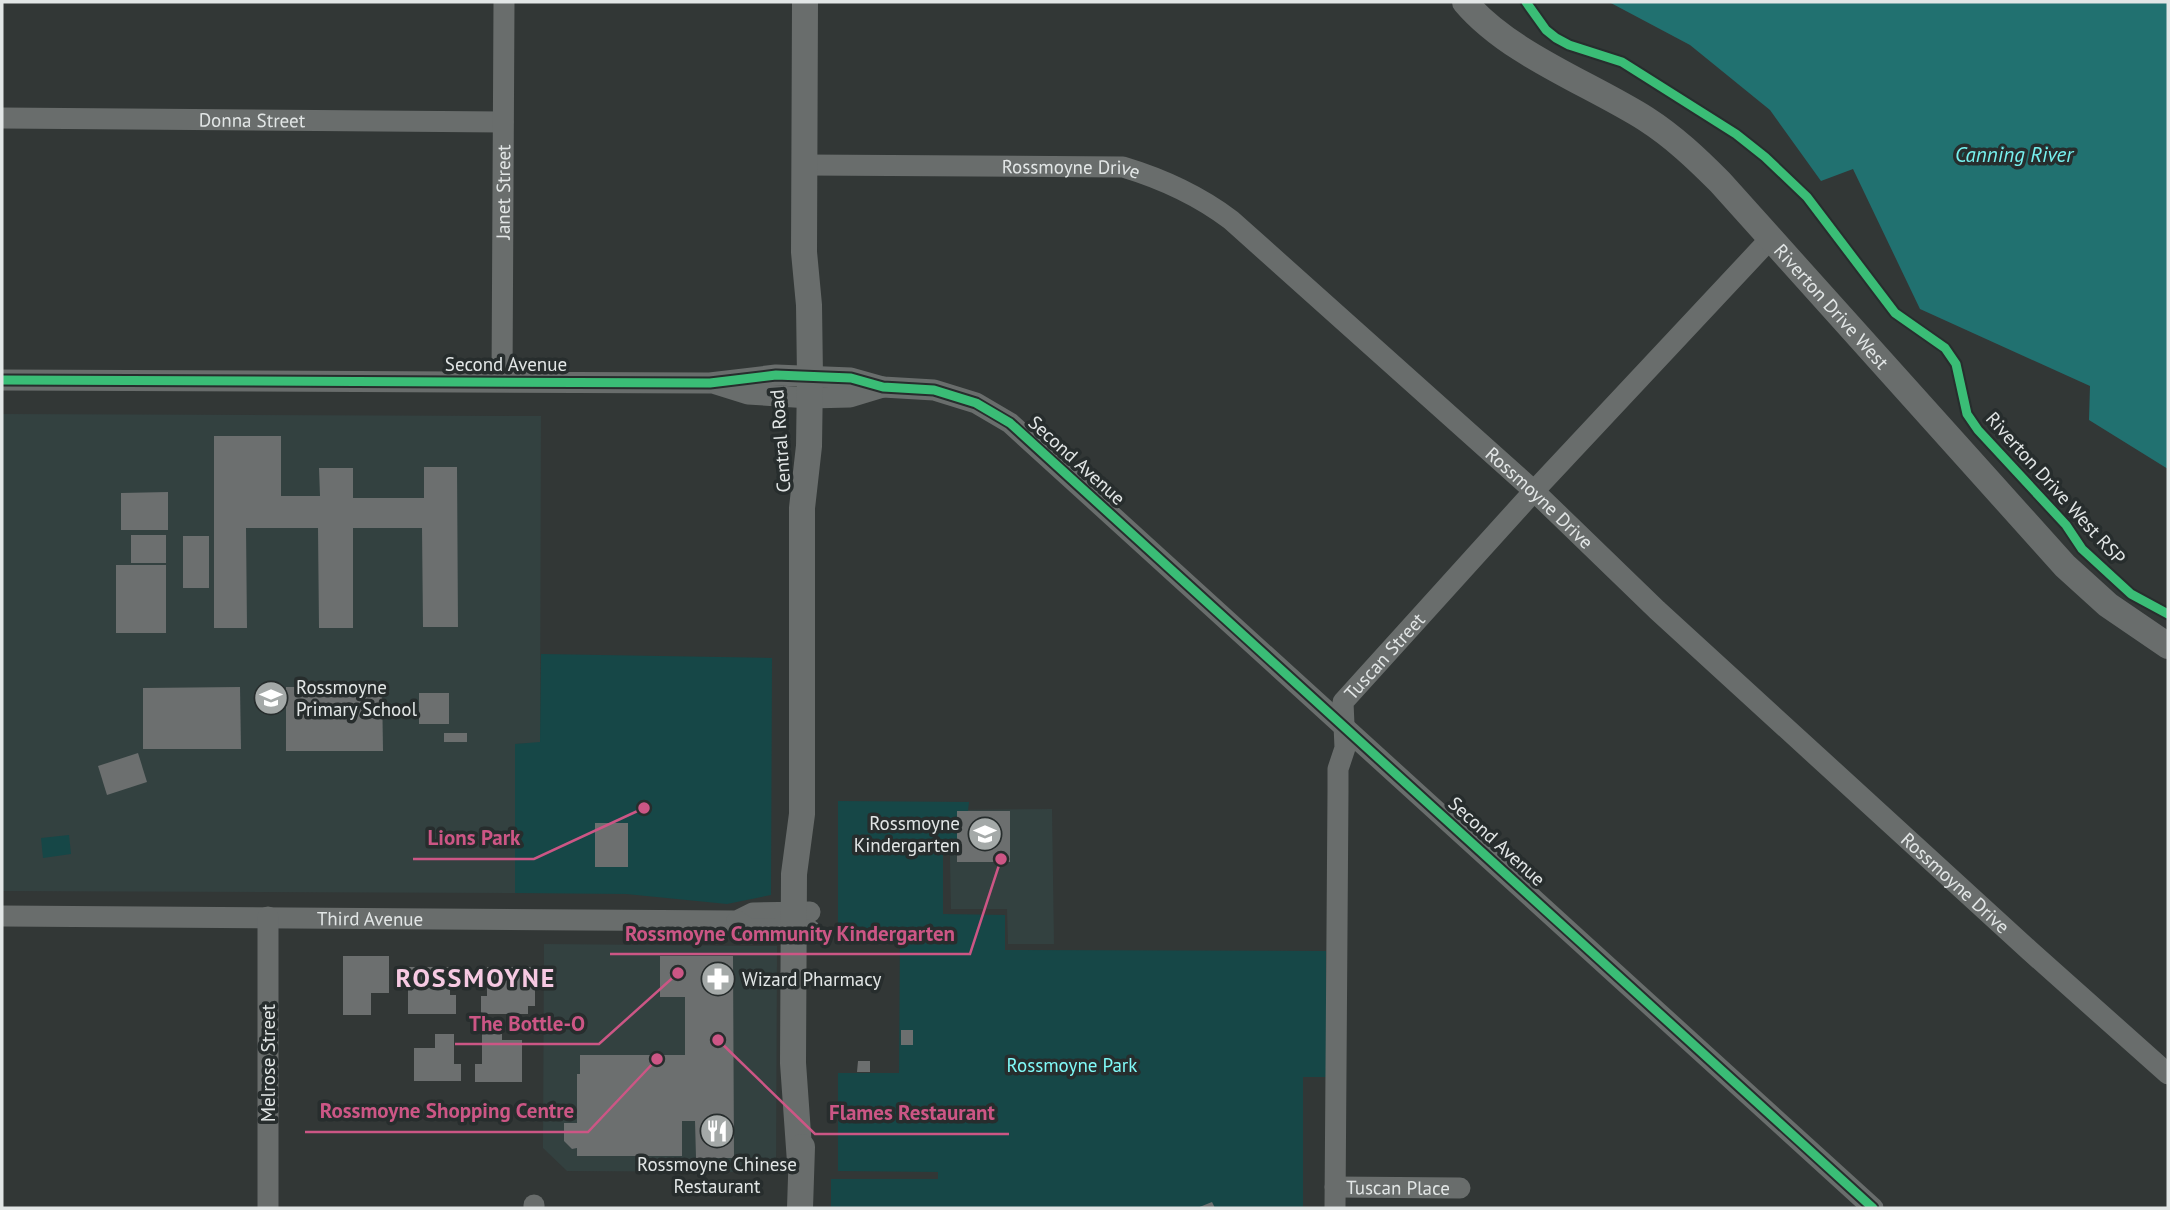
<svg xmlns="http://www.w3.org/2000/svg" width="2170" height="1210" font-family="'PT Sans',sans-serif">
  <style>
    .built { fill: #334140 }
    .green { fill: #164747 }
    .water { fill: #217170 }
    .building { fill: #6c6f6f }
    .lines { fill: none; stroke-linecap: round; stroke-linejoin: round }
    .minor { stroke: #696d6c; stroke-width: 21 }
    .tertiary { stroke: #696d6c; stroke-width: 26 }
    .cycleway-casing { stroke: #272d2d; stroke-width: 13 }
    .cycleway { stroke: #3abd76; stroke-width: 9 }
    .labels { text-anchor: middle; dominant-baseline: central; stroke-width: 7; stroke-linejoin: round; paint-order: stroke }
    .street-label { font-size: 19px; fill: #e2e6e6; stroke: #272d2d }
    .poi-label { font-size: 19px; fill: #e2e6e6; stroke: #272d2d; text-anchor: start }
    .park-label { font-size: 19px; fill: #80faf8; stroke: #272d2d }
    .water-label { font-size: 21px; font-style: italic; fill: #77f1ef; stroke: #272d2d }
    .district-label { font-size: 26px; font-weight: bold; letter-spacing: 2px; fill: #f6c9e2; stroke: #272d2d }
    .leader { fill: none; stroke: #cc5685; stroke-width: 2.5 }
    .callout-dot { fill: #cc5685; stroke: #272d2d; stroke-width: 2.5 }
    .callout-label { font-size: 21px; text-anchor: middle; font-weight: bold; fill: #cc5685; stroke: #272d2d; stroke-width: 7; stroke-linejoin: round; paint-order: stroke }
  </style>
  <rect width="100%" height="100%" fill="#323736"/>
  <g class="built">
    <polygon points="2,414 541,416 540,743 515,744 515,893 2,891"/>
    <polygon points="1052,809 1054,944 1008,944 1007,909 951,909 949,810"/>
    <polygon points="544,944 777,946 776,1172 567,1171 543,1148"/>
  </g>
  <g class="green">
    <polygon points="541,654 772,658 771,895 727,904 626,894 515,893 515,744 540,742"/>
    <polygon points="838,801 969,802 968,811 957,812 957,848 943,854 943,914 1005,915 1005,950 1326,951 1326,1077 1303,1077 1303,1208 831,1208 831,1179 938,1179 938,1172 838,1171 838,1073 899,1073 900,929 838,928"/>
    <polygon points="69,835 71,854 43,858 41,838"/>
  </g>
  <polygon class="water" points="1609,2 2168,2 2168,469 2089,420 2090,386 1920,309 1853,169 1821,181 1770,110 1690,45"/>
  <g class="building">
    <polygon points="214,436 281,436 281,496 320,496 319,468 353,468 353,498 424,498 424,467 457,467 458,627 423,627 422,528 353,528 353,628 319,628 318,528 246,528 247,628 214,628"/>
    <polygon points="168,492 168,530 121,530 121,493"/>
    <rect x="131" y="535" width="35" height="28"/>
    <rect x="183" y="536" width="26" height="52"/>
    <rect x="116" y="565" width="50" height="68"/>
    <polygon points="240,687 241,749 143,749 143,688"/>
    <polygon points="286,687 382,687 383,751 286,751"/>
    <rect x="419" y="693" width="30" height="31"/>
    <rect x="444" y="733" width="23" height="9"/>
    <polygon points="138,753 147,782 107,795 98,766"/>
    <rect x="957" y="811" width="53" height="51"/>
    <rect x="595" y="823" width="33" height="44"/>
    <polygon points="343,956 389,956 389,993 371,993 371,1015 343,1015"/>
    <polygon points="660,956 733,956 734,1158 696,1158 695,1121 682,1121 682,1156 577,1156 577,1148 572,1149 564,1141 564,1123 577,1123 577,1074 580,1074 580,1055 685,1055 685,997 660,997"/>
    <polygon points="408,967 450,967 450,995 456,995 456,1014 408,1014"/>
    <polygon points="487,967 535,967 535,1006 528,1006 528,1014 481,1014 481,996 487,996"/>
    <rect x="901" y="1030" width="12" height="15"/>
    <polygon points="435,1034 454,1034 454,1064 461,1064 461,1081 414,1081 414,1048 435,1048"/>
    <polygon points="482,1034 502,1034 502,1040 522,1040 522,1082 475,1082 475,1064 482,1064"/>
    <polygon points="858,1061 870,1061 870,1072 857,1072"/>
    <polygon points="1212,1202 1215,1208 1197,1208"/>
  </g>
  <g class="lines">
    <g class="minor">
      <path id="s1" d="M2,118L503,122"/>
      <path id="s2" d="M805,165L1123,167C1163,179 1198,195 1231,220L1534,491L1657,610L2030,951L2168,1074"/>
      <polyline points="2,380 710,383 776,375 851,378 883,387 934,390 976,403 1010,423 1873,1208"/>
      <path id="s3" d="M502,381L504,2"/>
      <polyline points="716,384 748,394 810,398 850,397 883,387"/>
      <path id="s4" d="M2,916L737,921L753,913L810,912"/>
      <polyline points="737,921 749,929 810,930"/>
      <path id="s5" d="M1335,1187L1460,1188"/>
      <polyline points="268,1208 268,917"/>
      <polyline points="534,1208 534,1205"/>
      <path id="s6" d="M1335,1208L1338,791V769L1345,748L1343,702L1534,491L1770,239"/>
    </g>
    <g class="tertiary">
      <path id="s7" d="M1465,2C1509,54 1589,83 1646,119C1674,137 1697,159 1720,182L2065,566L2108,605L2168,646"/>
      <polyline points="800,1162 793,1063 794,874 802,814 802,508 809,446 810,377 809,305 804,252 805,2"/>
      <polyline points="800,1208 802,1147"/>
    </g>
    <g class="cycleway-casing">
      <g id="cycleway">
        <polyline points="1526,2 1546,30 1556,38 1569,45 1622,62 1736,134 1765,157 1807,197 1895,313 1945,348 1956,364 1967,414 1978,430 2066,525 2082,549 2131,594 2168,614"/>
        <polyline points="2,380 710,383 776,375 851,378 883,387 934,390 976,403 1010,423 1873,1208"/>
      </g>
    </g>
    <use href="#cycleway" class="cycleway"/>
  </g>
  <defs>
    <g id="school-disc" transform="scale(1.75)"><circle r="9.5" fill="#a4a9a8" stroke="#272d2d"/><path d="M0-5L7-2L0 1L-7-2ZM-4 1L0 2.5L4 1V4Q0 6-4 4Z" fill="#fff"/></g>
    <g id="pharmacy-disc" transform="scale(1.75)"><circle r="9.5" fill="#a4a9a8" stroke="#272d2d"/><path d="M-2-6h4v4h4v4h-4v4h-4v-4h-4v-4h4Z" fill="#fff"/></g>
    <g id="restaurant-disc" transform="scale(1.75)"><circle r="9.5" fill="#a4a9a8" stroke="#272d2d"/><path d="M-5-6h1v4h1v-4h1v4h1v-4h1v5L-1.5 .5V6h-2V.5L-5-1ZM5-6V6H3V1.5H1.5Q1.5-4 5-6Z" fill="#fff"/></g>
  </defs>
  <g fill-rule="evenodd">
    <use href="#school-disc" x="271" y="698"/>
    <use href="#school-disc" x="985" y="834"/>
    <use href="#pharmacy-disc" x="718" y="979"/>
    <use href="#restaurant-disc" x="717" y="1131"/>
  </g>
  <g class="labels">
    <g class="street-label">
      <text stroke="none"><textPath href="#s1" startOffset="250">Donna Street</textPath></text>
      <text stroke="none"><textPath href="#s2" startOffset="266">Rossmoyne Drive</textPath></text>
      <text stroke="none"><textPath href="#s3" startOffset="189">Janet Street</textPath></text>
      <text stroke="none"><textPath href="#s7" startOffset="481">Riverton Drive West</textPath></text>
      <text x="506" y="364">Second Avenue</text>
      <text transform="translate(780 441) rotate(-94)">Central Road</text>
      <text transform="translate(1077 460) rotate(42)">Second Avenue</text>
      <text transform="translate(2056 488) rotate(48)">Riverton Drive West RSP</text>
      <text stroke="none"><textPath href="#s2" startOffset="854">Rossmoyne Drive</textPath></text>
      <text stroke="none"><textPath href="#s6" startOffset="569">Tuscan Street</textPath></text>
      <text transform="translate(1497 841) rotate(42)">Second Avenue</text>
      <text stroke="none"><textPath href="#s2" startOffset="1421">Rossmoyne Drive</textPath></text>
      <text stroke="none"><textPath href="#s4" startOffset="368">Third Avenue</textPath></text>
      <text transform="translate(268 1063) rotate(-90)">Melrose Street</text>
      <text stroke="none"><textPath href="#s5" startOffset="63">Tuscan Place</textPath></text>
    </g>
    <g class="poi-label">
      <text x="296" y="687">Rossmoyne<tspan x="296" dy="22">Primary School</tspan></text>
      <text x="960" y="823" text-anchor="end">Rossmoyne<tspan x="960" dy="22">Kindergarten</tspan></text>
      <text x="742" y="979">Wizard Pharmacy</text>
      <text x="717" y="1164" text-anchor="middle">Rossmoyne Chinese<tspan x="717" dy="22">Restaurant</tspan></text>
    </g>
    <g class="park-label">
      <text x="1072" y="1065">Rossmoyne Park</text>
    </g>
    <g class="water-label">
      <text x="2014" y="154">Canning River</text>
    </g>
    <g class="district-label">
      <text x="476" y="977">ROSSMOYNE</text>
    </g>
  </g>
  <path class="leader" d="M644 808L534 859H413M1001 859L970 954H610M678 973L599 1044H455M657 1059L588 1132H305M718 1040L815 1134H1009"/>
  <g class="callout-dot">
    <circle cx="644" cy="808" r="7"/>
    <circle cx="1001" cy="859" r="7"/>
    <circle cx="678" cy="973" r="7"/>
    <circle cx="657" cy="1059" r="7"/>
    <circle cx="718" cy="1040" r="7"/>
  </g>
  <g class="callout-label">
    <text x="474" y="845">Lions Park</text>
    <text x="790" y="941">Rossmoyne Community Kindergarten</text>
    <text x="527" y="1031">The Bottle-O</text>
    <text x="447" y="1118">Rossmoyne Shopping Centre</text>
    <text x="912" y="1120">Flames Restaurant</text>
  </g>
  <rect width="2170" height="1210" fill="none" stroke="#e2e6e6" stroke-width="7"/>
</svg>
